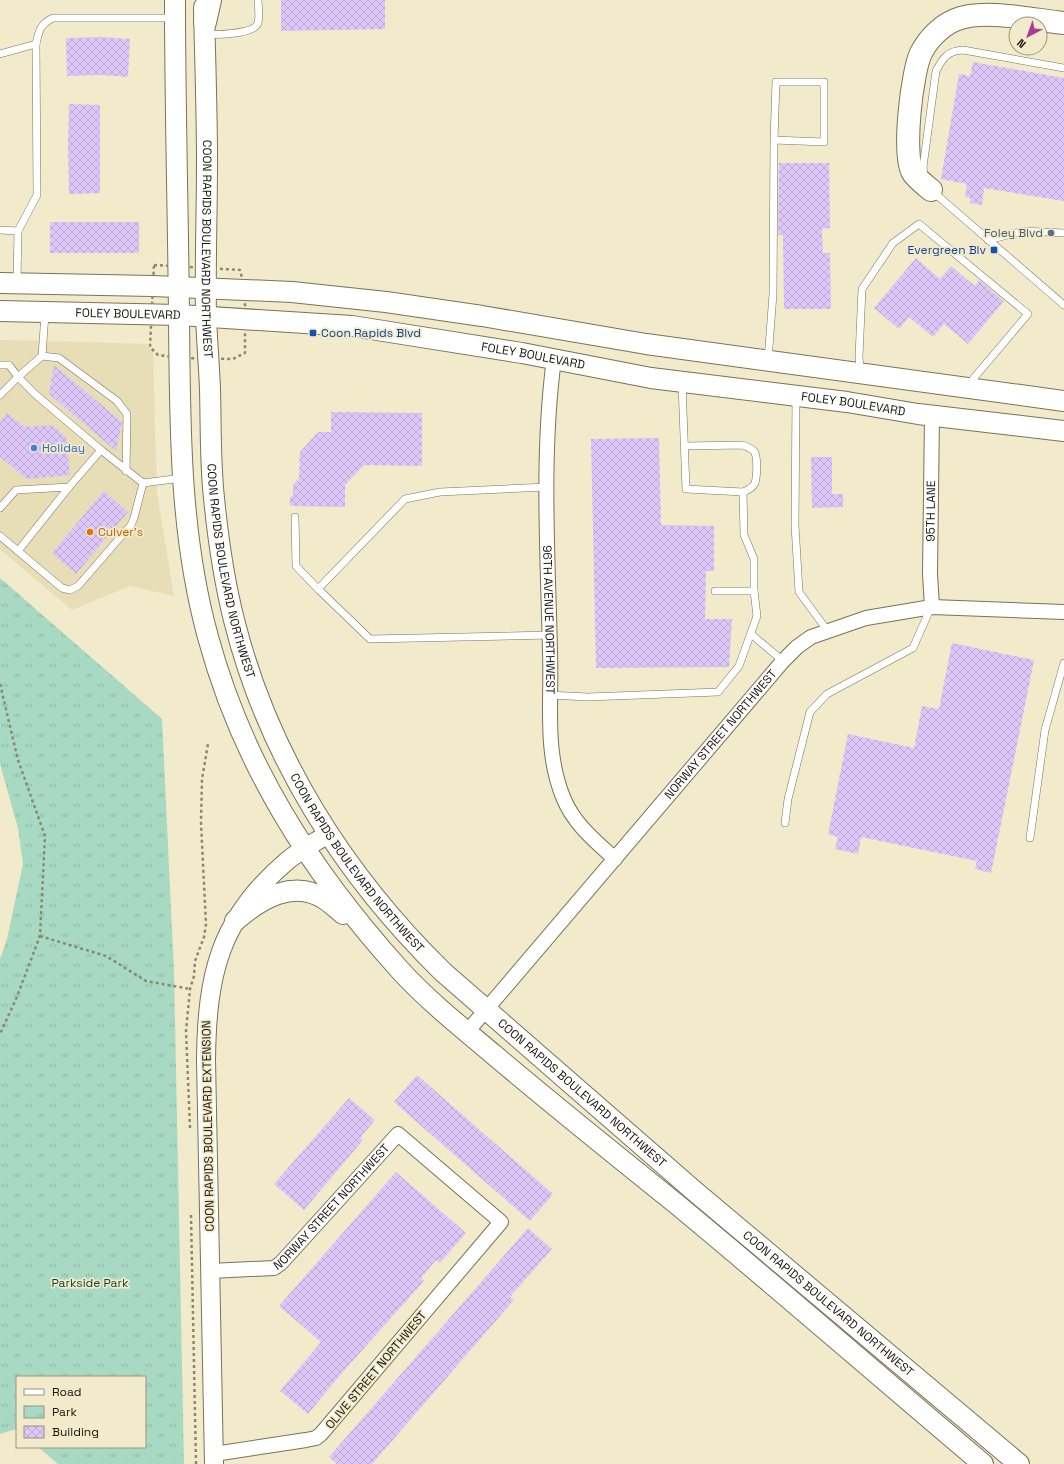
<svg xmlns="http://www.w3.org/2000/svg" width="1064" height="1464" font-family="'Space Grotesk',sans-serif">
  <style>
    .built { fill: #e7ddb7 }
    .park { fill: url(#park-tufts) }
    .building { fill: url(#building-cross-hatch) }
    .lines { fill: none; stroke-linecap: round; stroke-linejoin: round }
    .service-casing { stroke: #797357; stroke-width: 8 }
    .minor-casing { stroke: #797357; stroke-width: 16 }
    .tertiary-casing { stroke: #797357; stroke-width: 20 }
    .secondary-casing { stroke: #797357; stroke-width: 22 }
    .motorway-casing { stroke: #797357; stroke-width: 24 }
    .path { stroke: #8d8772; stroke-width: 2.5; stroke-dasharray: 3 3; stroke-linecap: butt }
    .service { stroke: #fff; stroke-width: 7 }
    .minor { stroke: #fff; stroke-width: 14 }
    .tertiary { stroke: #fff; stroke-width: 18 }
    .secondary { stroke: #fff; stroke-width: 20 }
    .motorway { stroke: #fff; stroke-width: 22 }
    .service-dot { fill: #5c6f8a; stroke: #f1eacb; stroke-width: 1.5 }
    .transit-dot { fill: #1a4fb4; stroke: #f1eacb; stroke-width: 1.5 }
    .shop-dot { fill: #3f7fe0; stroke: #f1eacb; stroke-width: 1.5 }
    .food-dot { fill: #e8710a; stroke: #f1eacb; stroke-width: 1.5 }
    .labels { text-anchor: middle; dominant-baseline: central; stroke-width: 3.5; stroke-linejoin: round; paint-order: stroke }
    .service-label { font-size: 12px; fill: #4e5e75; stroke: #f1eacb; text-anchor: end }
    .street-label { font-size: 12px; fill: #18150b; stroke: #f1eacb }
    .transit-label { font-size: 12px; fill: #164399; stroke: #f1eacb; text-anchor: end }
    .shop-label { font-size: 12px; fill: #366cbe; stroke: #f1eacb; text-anchor: start }
    .food-label { font-size: 12px; fill: #c56008; stroke: #f1eacb; text-anchor: start }
    .park-label { font-size: 12px; fill: #134431; stroke: #f1eacb }
  </style>
  <defs>
    <pattern id="park-tufts" width="24" height="20" patternUnits="userSpaceOnUse"><rect width="24" height="20" fill="#a8d9c2"/><path d="M3 7l-1-3M5 7V3M7 7l1-3M15 17l-1-3M17 17v-4M19 17l1-3" fill="none" stroke="#90b9a5"/></pattern>
    <pattern id="building-cross-hatch" width="8" height="8" patternUnits="userSpaceOnUse"><rect width="8" height="8" fill="#ddc7f9"/><path d="M0 0l8 8M0 8l8-8" fill="none" stroke="#bdaad4"/></pattern>
  </defs>
  <rect width="100%" height="100%" fill="#f1eacb"/>
  <polygon class="built" points="0,340 151,344 146,345 153,351 157,494 174,596 130,586 72,610 0,549"/>
  <polygon class="park" points="0,578 162,719 174,972 184,1464 58,1464 38,1447 145,1447 145,1377 17,1377 17,1429 0,1434 0,959 7,939 23,864 18,828 0,764"/>
  <g class="building">
    <polygon points="281,0 385,0 385,29 281,31"/>
    <polygon points="101,37 130,39 128,77 101,75 67,76 66,38"/>
    <polygon points="973,62 1064,78 1064,201 984,188 982,205 970,203 970,198 965,197 967,184 941,179 959,74 970,76"/>
    <polygon points="69,104 100,105 100,193 69,194 68,145"/>
    <polygon points="779,163 829,163 830,228 822,229 823,253 830,253 831,309 784,309 783,235 778,235"/>
    <rect x="50" y="222" width="89" height="31"/>
    <polygon points="916,258 940,279 951,266 975,286 979,280 1004,301 968,344 944,324 933,337 909,317 899,329 874,308"/>
    <polygon points="54,365 122,422 116,451 49,394"/>
    <polygon points="331,412 422,413 422,466 364,465 345,485 345,507 290,506 290,498 293,495 293,485 299,478 300,452 318,432 331,432"/>
    <polygon points="7,413 25,427 52,425 66,437 70,475 27,479 0,457 0,422"/>
    <polygon points="659,438 661,525 714,526 714,571 706,571 705,619 732,619 729,667 596,668 591,439"/>
    <polygon points="811,457 832,457 832,494 843,494 843,507 812,508"/>
    <polygon points="104,491 128,512 76,574 52,553"/>
    <polygon points="952,643 1034,660 991,873 975,869 977,861 861,837 858,854 835,849 838,837 828,834 848,734 914,748 922,706 939,709"/>
    <polygon points="417,1075 553,1194 530,1221 394,1102"/>
    <polygon points="349,1098 375,1120 360,1138 363,1140 304,1210 274,1184"/>
    <polygon points="396,1172 466,1233 440,1263 436,1260 421,1278 424,1281 341,1374 308,1414 280,1391 321,1342 279,1306"/>
    <polygon points="528,1228 552,1249 510,1297 514,1300 372,1464 337,1464 329,1457"/>
  </g>
  <g class="lines">
    <g class="service-casing">
      <g id="service">
        <path d="M206,35C217,34 254,35 258,23C260,17 258,6 258,0"/>
        <polyline points="0,54 36,44"/>
        <path d="M924,177L923,167L936,71C943,58 947,51 963,50L1064,68"/>
        <polyline points="932,191 1064,305"/>
        <polyline points="0,230 18,231"/>
        <polyline points="988,240 1023,231 1064,233"/>
        <path d="M17,281L18,231L37,195L36,44C39,31 40,24 53,18H173"/>
        <polyline points="42,356 59,358 117,401 127,414 126,471"/>
        <polyline points="768,360 773,294 774,140 824,142 824,82 776,82 774,140"/>
        <polyline points="0,365 9,365 18,377 42,356 45,314"/>
        <polyline points="860,372 859,356 862,289 893,243 919,224 1028,314 968,385"/>
        <polyline points="0,395 18,377 36,395 101,450"/>
        <polyline points="796,398 795,525 799,592 827,630"/>
        <path d="M685,446L743,445C747,447 751,448 754,451C758,457 757,476 755,483C753,488 748,490 743,492"/>
        <polyline points="547,487 440,492 405,499 318,589 370,639 550,635"/>
        <polyline points="0,508 16,490 69,487 101,450 143,483 182,478"/>
        <polyline points="295,517 296,566 318,589"/>
        <polyline points="0,536 62,588 70,590 78,586 131,525 134,518 143,483"/>
        <polyline points="18,551 69,487"/>
        <polyline points="715,591 754,591"/>
        <polyline points="751,634 783,661"/>
        <polyline points="549,695 588,697 718,692 739,666 757,616 754,591 754,559 744,535 743,492 686,489 682,384"/>
        <polyline points="785,823 788,799 810,712 827,694 913,648 931,607"/>
        <polyline points="1030,838 1045,730 1064,663"/>
      </g>
    </g>
    <g class="minor-casing">
      <g id="minor">
        <path id="s1" d="M554,359C541,456 548,556 550,653C552,702 544,750 563,797C573,823 595,841 615,859"/>
        <path id="s2" d="M932,607L930,574L932,415"/>
        <path id="s3" d="M467,1032L783,661L797,647L811,637L866,618L932,607L1064,612"/>
        <path id="s4" d="M210,1271L274,1268L281,1263L398,1134L501,1222L321,1434L316,1438L306,1440L214,1454"/>
      </g>
    </g>
    <g class="tertiary-casing">
      <path id="tertiary" d="M214,1464L206,1060C207,975 219,919 287,861C299,851 314,843 328,834"/>
    </g>
    <g class="secondary-casing">
      <g id="secondary">
        <path d="M175,0C175,105 178,210 179,315C180,423 179,532 208,637C243,766 311,871 399,969C427,1000 461,1027 493,1054C552,1104 613,1153 674,1202C778,1288 880,1377 983,1464"/>
        <path id="s5" d="M204,7C205,58 207,110 207,162C207,214 205,265 206,317C207,341 209,365 210,389C211,426 210,462 214,498C218,539 224,580 234,620C268,756 344,875 443,972L692,1189L1019,1464"/>
        <polyline points="0,283 153,286 292,292 386,302 482,316 646,344 1064,401"/>
        <path id="s6" d="M0,311L179,315L352,326L522,353L651,378L847,402L918,414L1064,431"/>
        <path d="M235,921C260,899 294,878 326,900C332,904 338,910 343,914"/>
      </g>
    </g>
    <g class="motorway-casing">
      <g id="motorway">
        <polyline points="205,22 210,0"/>
        <path d="M931,190C925,185 917,179 913,173C902,156 912,71 921,53C928,39 941,26 955,20C983,8 1034,20 1064,23"/>
      </g>
    </g>
    <g class="path">
      <polygon points="154,265 240,270 245,290 245,353 233,359 180,358 158,355 150,347"/>
      <polyline points="0,684 18,760 45,836 40,936 16,999 0,1034"/>
      <polyline points="40,936 106,956 146,981 190,989"/>
      <polyline points="190,1128 186,1031 190,989 194,976 195,961 204,937 206,924 201,823 202,779 208,744"/>
      <polyline points="191,1215 196,1464"/>
    </g>
    <use href="#service" class="service"/>
    <use href="#minor" class="minor"/>
    <use href="#tertiary" class="tertiary"/>
    <use href="#secondary" class="secondary"/>
    <use href="#motorway" class="motorway"/>
  </g>
  <circle class="service-dot" cx="1051" cy="233" r="4"/>
  <g class="transit-dot">
    <rect x="990" y="246" width="8" height="8" rx="2"/>
    <rect x="309" y="329" width="8" height="8" rx="2"/>
  </g>
  <circle class="shop-dot" cx="34" cy="448" r="4"/>
  <circle class="food-dot" cx="90" cy="532" r="4"/>
  <g class="labels">
    <g class="service-label">
      <text x="1043" y="233">Foley Blvd</text>
    </g>
    <g class="street-label">
      <text stroke="none"><textPath href="#s5" startOffset="242">COON RAPIDS BOULEVARD NORTHWEST</textPath></text>
      <text stroke="none"><textPath href="#s6" startOffset="128">FOLEY BOULEVARD</textPath></text>
      <text stroke="none"><textPath href="#s6" startOffset="536">FOLEY BOULEVARD</textPath></text>
      <text stroke="none"><textPath href="#s6" startOffset="860">FOLEY BOULEVARD</textPath></text>
      <text stroke="none"><textPath href="#s2" startOffset="96">95TH LANE</textPath></text>
      <text stroke="none"><textPath href="#s5" startOffset="566">COON RAPIDS BOULEVARD NORTHWEST</textPath></text>
      <text stroke="none"><textPath href="#s1" startOffset="261">96TH AVENUE NORTHWEST</textPath></text>
      <text stroke="none"><textPath href="#s3" startOffset="391">NORWAY STREET NORTHWEST</textPath></text>
      <text stroke="none"><textPath href="#s5" startOffset="890">COON RAPIDS BOULEVARD NORTHWEST</textPath></text>
      <text stroke="none"><textPath href="#s5" startOffset="1214">COON RAPIDS BOULEVARD NORTHWEST</textPath></text>
      <text transform="translate(208 1126) rotate(-91)">COON RAPIDS BOULEVARD EXTENSION</text>
      <text stroke="none"><textPath href="#s4" startOffset="148">NORWAY STREET NORTHWEST</textPath></text>
      <text stroke="none"><textPath href="#s5" startOffset="1538">COON RAPIDS BOULEVARD NORTHWEST</textPath></text>
      <text transform="translate(376 1370) rotate(-50)">OLIVE STREET NORTHWEST</text>
    </g>
    <g class="transit-label">
      <text x="986" y="250">Evergreen Blv</text>
      <text x="321" y="333" text-anchor="start">Coon Rapids Blvd</text>
    </g>
    <g class="shop-label">
      <text x="42" y="448">Holiday</text>
    </g>
    <g class="food-label">
      <text x="98" y="532">Culver's</text>
    </g>
    <g class="park-label">
      <text x="90" y="1283">Parkside Park</text>
    </g>
  </g>
  <rect x="16" y="1376" width="130" height="72" fill="#f1eacb" stroke="#9a957e"/>
  <rect x="24" y="1389" width="20" height="6" fill="#ffffff" stroke="#9a957e"/>
  <text x="52" y="1396" font-size="12" fill="#18150b">Road</text>
  <rect x="24" y="1406" width="20" height="12" fill="url(#park-tufts)" stroke="#9a957e"/>
  <text x="52" y="1416" font-size="12" fill="#18150b">Park</text>
  <rect x="24" y="1426" width="20" height="12" fill="url(#building-cross-hatch)" stroke="#9a957e"/>
  <text x="52" y="1436" font-size="12" fill="#18150b">Building</text>
  <g transform="translate(1028 36) rotate(221)"><circle r="19" fill="#f1eacb" stroke="#9a957e"/>
  <path d="M0-3L7 15L0 10L-7 15Z" fill="#a93c9a"/>
  <text y="-6" font-size="11" font-weight="bold" text-anchor="middle" fill="#18150b">N</text>
  </g>
</svg>
